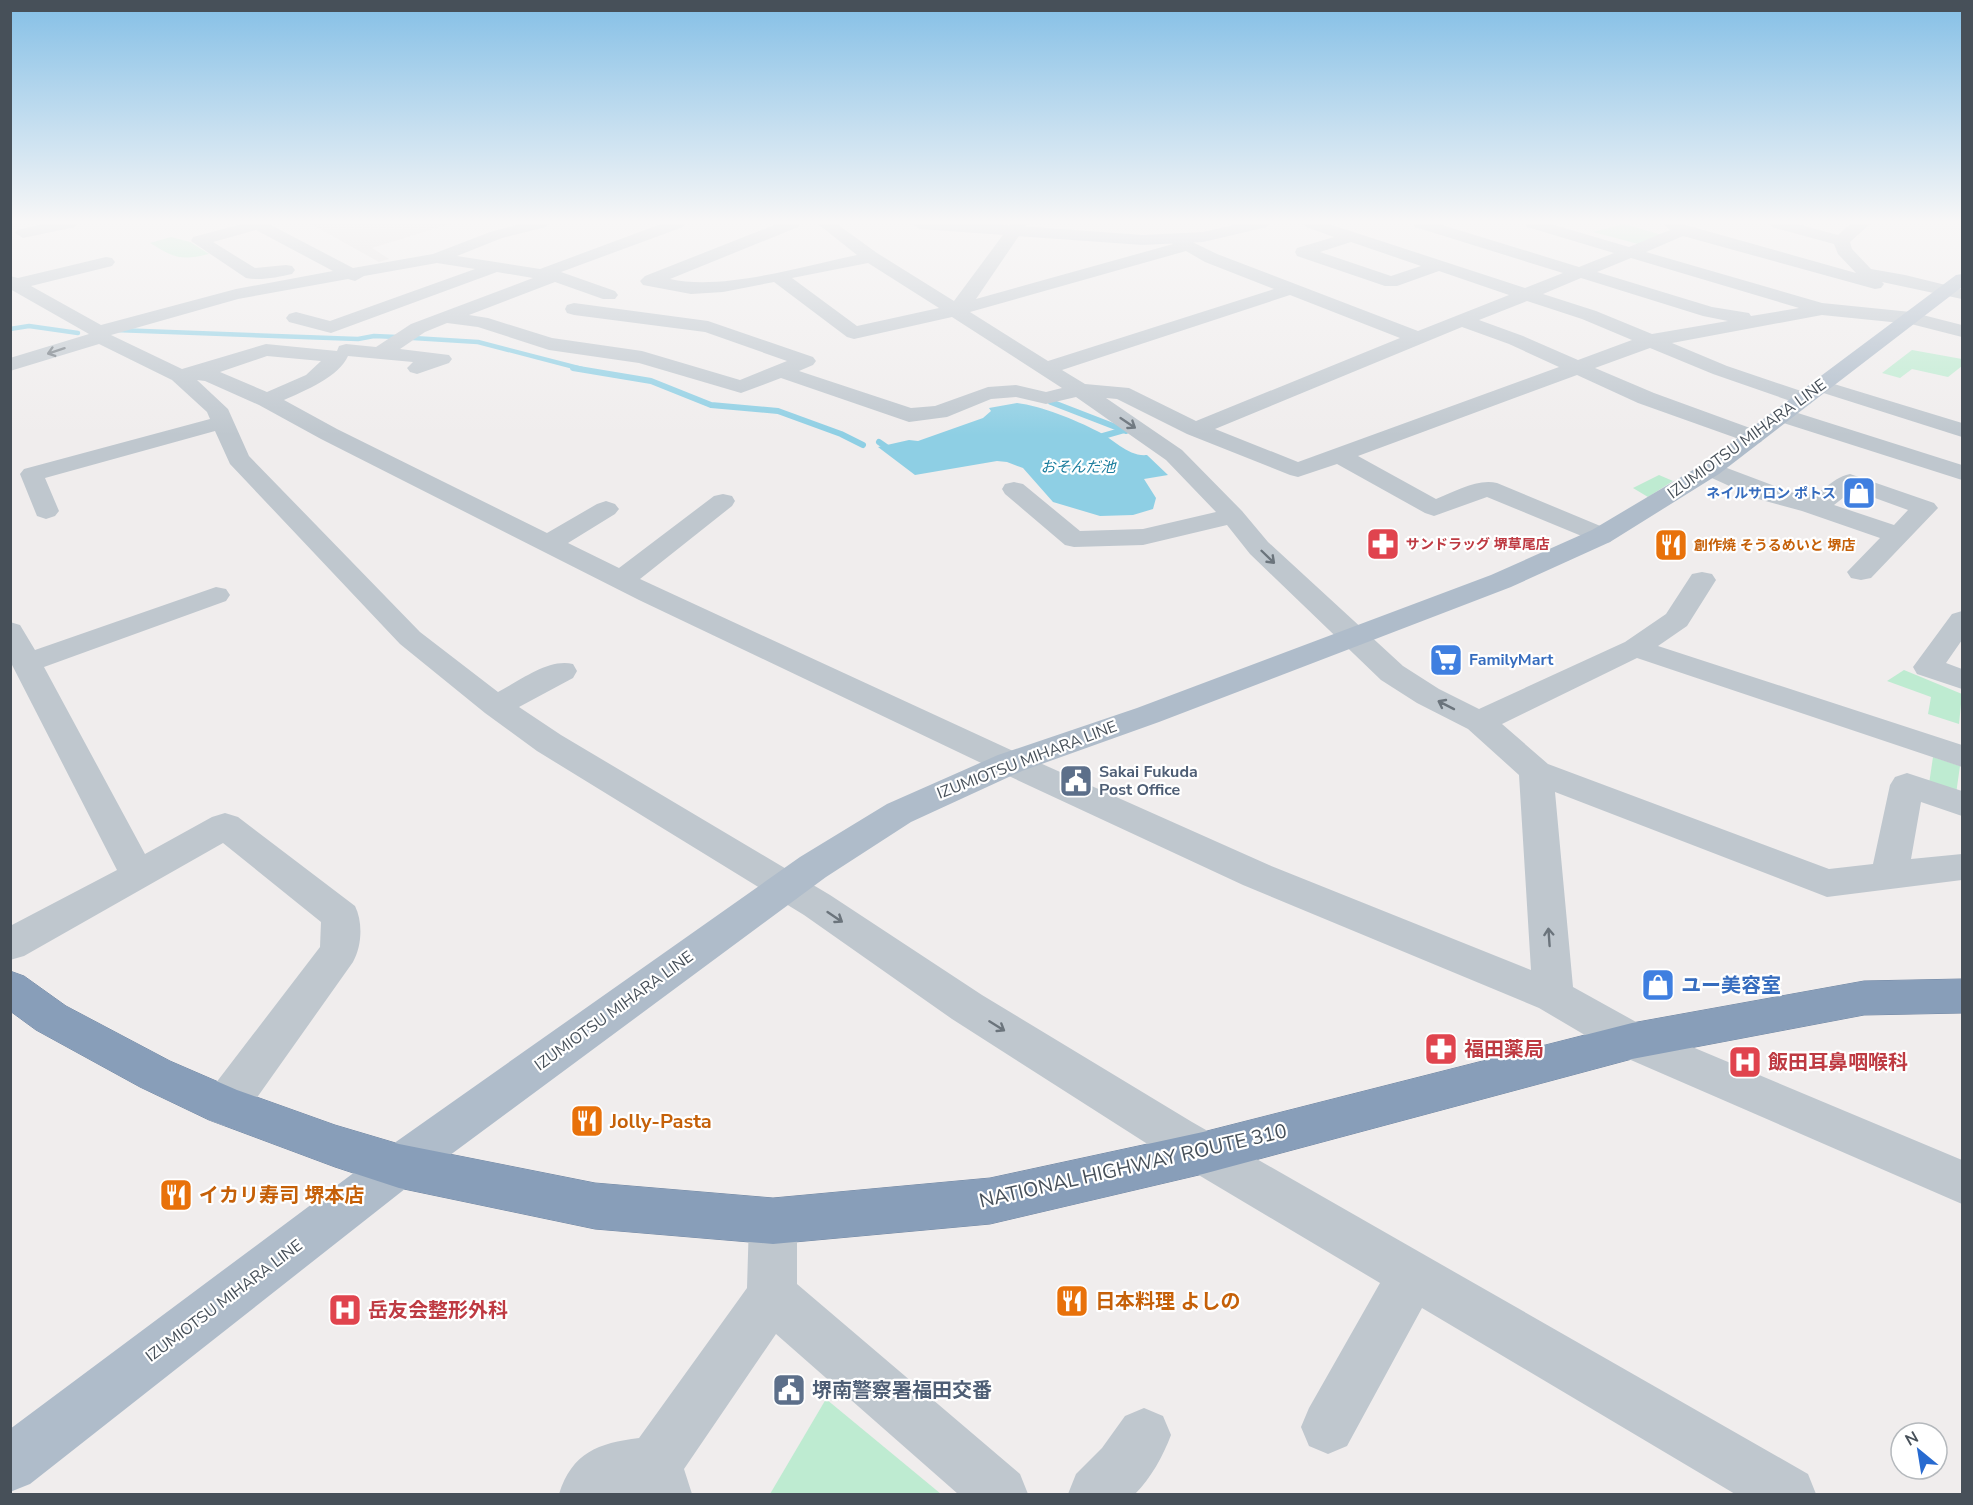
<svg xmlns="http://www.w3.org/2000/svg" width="1973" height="1505" font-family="'Nunito Sans','Noto Sans JP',sans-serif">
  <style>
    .education { fill: #e1dede }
    .green { fill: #beebd1 }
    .water { fill: #8ecfe4 }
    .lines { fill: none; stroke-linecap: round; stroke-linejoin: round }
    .stream-far1 { stroke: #8ecfe4; stroke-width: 4.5 }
    .stream { stroke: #8ecfe4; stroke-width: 6 }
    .highway-casing { stroke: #7489a4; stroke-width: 1 }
    .street { fill: #bfc7ce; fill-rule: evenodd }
    .secondary { fill: #bfc8d3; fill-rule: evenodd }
    .primary { fill: #afbcca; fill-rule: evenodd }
    .highway { fill: #889eb9; fill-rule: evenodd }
    .oneway { stroke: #6b747c }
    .labels { text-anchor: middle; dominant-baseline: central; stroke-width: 4.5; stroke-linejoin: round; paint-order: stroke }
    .far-shop-label { font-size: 14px; font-weight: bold; fill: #366cbe; stroke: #fff; text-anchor: end }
    .far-health-label { font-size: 14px; font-weight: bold; fill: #be3a42; stroke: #fff; text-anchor: start }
    .far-food-label { font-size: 14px; font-weight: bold; fill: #c56008; stroke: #fff; text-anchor: start }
    .far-water-label { font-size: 15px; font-style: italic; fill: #177b9c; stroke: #fff }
    .street-label { font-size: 16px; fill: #475059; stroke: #fff }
    .shop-label { font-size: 16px; font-weight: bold; fill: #366cbe; stroke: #fff; text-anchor: start }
    .service-label { font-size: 16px; font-weight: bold; fill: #4e5e75; stroke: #fff; text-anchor: start }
    .near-shop-label { font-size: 20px; font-weight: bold; fill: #366cbe; stroke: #fff; text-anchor: start }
    .near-health-label { font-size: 20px; font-weight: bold; fill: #be3a42; stroke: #fff; text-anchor: start }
    .near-food-label { font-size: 20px; font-weight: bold; fill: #c56008; stroke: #fff; text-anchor: start }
    .near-street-label { font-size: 20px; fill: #475059; stroke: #fff }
    .near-service-label { font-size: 20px; font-weight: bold; fill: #4e5e75; stroke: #fff; text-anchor: start }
  </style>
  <rect width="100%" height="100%" fill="#f0eded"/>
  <polygon class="education" points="311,224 450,224 372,248 389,259 379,262"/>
  <g class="green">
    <polygon points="1624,224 1662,235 1638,244 1593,232"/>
    <path d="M171,237L190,242L209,254C180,261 175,258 150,243Z"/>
    <polygon points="1912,350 1962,359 1962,366 1948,377 1912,369 1900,378 1882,373"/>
    <polygon points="1659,475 1673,481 1648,497 1633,488"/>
    <polygon points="1904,670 1962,694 1959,724 1928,714 1931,697 1887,681"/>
    <polygon points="1933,757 1960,766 1956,794 1929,784"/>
    <polygon points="826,1399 941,1494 770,1494"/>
  </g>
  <path class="water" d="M1017,403C1041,406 1076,420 1097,431C1114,439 1128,457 1147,455L1168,475L1144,479L1156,498L1153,509L1133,515L1100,516L1053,502L1023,468L1007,462L997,461L915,475L878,447L909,440L918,441L983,418L991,411L989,408Z"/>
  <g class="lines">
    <g class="stream-far1">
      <polyline points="10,329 29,326 78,333"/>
      <polyline points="116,330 358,339 374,336 397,337"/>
      <polyline points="413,338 478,342 582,369"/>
    </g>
    <g class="stream">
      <polyline points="573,368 651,381 711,405 778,411 841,434 863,445"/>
      <polyline points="1051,402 1126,431"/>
      <polyline points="1096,438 1124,430"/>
      <polyline points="879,442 892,451"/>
    </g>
    <g class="highway-casing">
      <polygon id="highway" points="10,971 24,976 66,1006 170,1061 237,1090 335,1125 399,1144 595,1183 773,1198 990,1178 1203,1132 1632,1023 1864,981 1962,979 1962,1013 1864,1015 1632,1059 1203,1174 990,1224 773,1244 595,1229 399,1188 335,1167 209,1120 140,1087 36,1030 10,1011"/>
    </g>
    <g class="street">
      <polygon points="43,224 77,224 75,227 23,238 15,233 17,230"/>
      <path d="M242,224H269L353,268L433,254L490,232L520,224H548L546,227L502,238L457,256L540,269L661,224H685L683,227L561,272L615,291L618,295L615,299H603L555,282L469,315L488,318L552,338L642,351L740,380L787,361L705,332L574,315L567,313L565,309L567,305L574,303L708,321L813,357L816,361L813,365L799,371L911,408L935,406L988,387L1016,385L1046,392L1062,388L952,317L854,339L847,337L774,282L723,292L691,294L643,285L640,281L645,276L777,224H800L798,227L670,279C723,291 803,266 857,255L818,224H837L877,253L954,301L1011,224H1027L976,299L1173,244L1168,239L1176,234L1217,254L1418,331L1509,295L1439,271L1397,286H1385L1297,256L1295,252L1297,248L1334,237L1306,227L1304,224H1329L1525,288L1563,273L1415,227L1413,224H1439L1579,267L1614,253L1527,227L1525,224H1551L1629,247L1670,230L1663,224H1682L1856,273L1838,254L1834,244L1772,227L1770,224H1797L1838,235L1850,224H1870L1850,242L1852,249L1871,269L1905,275L1962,289V299L1882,282L1884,284L1881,288L1875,289L1683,236L1646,252L1822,303L1911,312L1962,325V337L1911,324L1822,315L1672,343L1727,366L1810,394L1813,399L1810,404L1802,405L1713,374L1650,348L1595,368L1654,393L1761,432L1764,437L1761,442L1753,444L1638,403L1577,375L1358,456L1436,499C1454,492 1478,478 1497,483L1610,530L1614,536L1610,542L1601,544L1487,497L1434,516L1425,513L1337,464L1298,477L1290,475L1187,434L1117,399L1106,398L1182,450L1242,511L1268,542L1403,666L1439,689L1479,709L1625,642L1666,614L1692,574L1702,572L1712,574L1716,580L1687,626L1658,646L1962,745V767L1637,658L1502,724L1548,764L1829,869L1873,864L1890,785L1895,777L1907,773L1962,791V816L1921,802L1911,859L1962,854V880L1827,897L1555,792L1573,987L1647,1028L1962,1160V1204L1617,1054L1539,1008L1243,885L998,771L639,600L321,439L259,405L205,381L197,380L228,409L249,456L420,632L498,692C520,681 548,658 573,664L577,671L573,678L519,707L561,735L830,895L982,995L1192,1122L1808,1474L1816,1494H1735L1422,1308L1347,1446L1328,1454L1309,1446L1301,1427L1309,1408L1380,1283L1160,1152L952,1019L804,915L537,751L485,713L400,644L230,464L215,431L45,478L59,511L55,516L46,519L37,516L20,474L24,469L210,419L207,412L172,380L99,344L10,371V358L89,334L10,289V276L18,278L106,257L112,258L115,262L112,266L31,286L101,325L236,289L333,271L256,230L213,242L255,268L286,265L292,266L295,270L292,274C279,277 259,281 246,278L191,241L193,237ZM1351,242L1421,266L1391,276L1320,252ZM1186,251L1205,262L1274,289L1048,361L970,312ZM1631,258L1799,308L1751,316L1749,313L1712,307L1597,272ZM437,263L475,269L330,321L296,312L289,314L286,318L289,322L331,333L497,272L533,278L411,324L376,347L346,344L339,346L337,351L266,344L182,369L111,335L238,299L348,279L355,281L364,276ZM868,263L939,308L857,326L792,278ZM1581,278L1703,316L1728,321L1652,334L1596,311L1543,294ZM1290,295L1400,338L1196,421L1129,388L1085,384L1062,370ZM1527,301L1582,319L1632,340L1578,360L1523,336L1479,320ZM447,323L478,327L549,350L639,363L741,393L781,378L909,422L947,417L991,399L1016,397L1046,404L1076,397L1166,460L1216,512L1143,529L1080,531L1023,484L1014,482L1005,484L1002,489L1005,494L1065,545L1074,547L1143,545L1227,525L1250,554L1381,680L1417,703L1468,729L1519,775L1531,970L1269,865L1022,755L640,579L732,506L735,501L732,496L723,494L714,496L619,568L568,543L615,514L619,509L615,504L606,501L597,504L547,533L337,429L284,400C304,391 339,377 348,356L413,362L407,368L410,372L417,374L449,363L452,359L449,355L400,349L425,332ZM1462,327L1509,344L1559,367L1298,462L1215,429ZM267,356L321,361L306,375L267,392L220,372Z"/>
      <polygon points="1821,380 1962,423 1962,437 1814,390 1810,386 1814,382"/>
      <polygon points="1782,408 1962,465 1962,480 1774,420 1771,415 1774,410"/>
      <path d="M1711,462L1799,495C1826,497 1827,479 1850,474L1934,503L1938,508L1871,578L1861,580L1851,578L1847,572L1880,538L1802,511L1758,499L1703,474L1699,469L1703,464ZM1853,490L1908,510L1894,525L1834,505Z"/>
      <path d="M216,587L226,589L230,595L226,601L44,667L145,854L212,817L225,813L238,817L355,906C363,922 362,946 353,962L241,1120L225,1126L209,1120L203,1106L209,1092L320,947L321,922L223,843L24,956L10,960V926L117,870L10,661V622L20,625L35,650Z"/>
      <polygon points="1962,611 1962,640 1946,663 1962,669 1962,689 1917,674 1913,667 1952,614"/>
      <path d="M773,1198L790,1204L797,1221V1284L1020,1474L1028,1494H958L776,1334L684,1469L692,1494H559C572,1453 598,1443 639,1438L747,1288L749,1221L756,1204Z"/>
      <path d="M1144,1408L1163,1416L1171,1435C1163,1456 1151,1478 1135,1494H1068L1076,1474L1102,1448L1125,1416Z"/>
    </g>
    <polygon class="secondary" points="912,224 991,224 1143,235 1203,232 1238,224 1269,224 1267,227 1203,242 1143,245 920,229"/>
    <polygon class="primary" points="1962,274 1962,287 1719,474 1610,542 1511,587 1159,722 1022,771 911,822 826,877 415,1181 30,1484 10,1492 10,1429 383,1151 800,857 887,804 998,755 1137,708 1491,575 1592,530 1703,464 1956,275"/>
    <use href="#highway" class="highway"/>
  </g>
  <defs><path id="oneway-shaft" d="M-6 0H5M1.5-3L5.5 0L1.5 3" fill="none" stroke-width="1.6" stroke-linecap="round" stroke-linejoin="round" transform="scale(1.5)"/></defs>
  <g class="oneway">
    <use href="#oneway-shaft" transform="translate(56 351) rotate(162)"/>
    <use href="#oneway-shaft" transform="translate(1128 423) rotate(34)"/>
    <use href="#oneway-shaft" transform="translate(1268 557) rotate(44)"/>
    <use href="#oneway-shaft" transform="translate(1446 705) rotate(-153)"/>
    <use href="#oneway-shaft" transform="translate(835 917) rotate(34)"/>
    <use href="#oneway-shaft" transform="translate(1549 937) rotate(-94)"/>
    <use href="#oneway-shaft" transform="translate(997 1026) rotate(32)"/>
  </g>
  <linearGradient id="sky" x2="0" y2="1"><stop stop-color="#84bfe6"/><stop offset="0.51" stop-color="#f8f7f7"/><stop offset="1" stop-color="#f8f7f7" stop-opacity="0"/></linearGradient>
  <rect width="1973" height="435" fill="url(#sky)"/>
  <defs>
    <g id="shop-square" transform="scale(1.725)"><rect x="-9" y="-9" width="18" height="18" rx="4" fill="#3f7fe0" stroke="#fff"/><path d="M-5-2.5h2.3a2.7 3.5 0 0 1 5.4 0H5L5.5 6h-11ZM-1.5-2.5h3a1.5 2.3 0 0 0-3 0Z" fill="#fff"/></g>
    <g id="pharmacy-square" transform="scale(1.725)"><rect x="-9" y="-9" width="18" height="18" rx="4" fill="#e0444e" stroke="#fff"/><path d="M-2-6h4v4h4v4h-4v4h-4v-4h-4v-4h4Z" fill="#fff"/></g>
    <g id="restaurant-square" transform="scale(1.725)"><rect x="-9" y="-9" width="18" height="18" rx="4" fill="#e8710a" stroke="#fff"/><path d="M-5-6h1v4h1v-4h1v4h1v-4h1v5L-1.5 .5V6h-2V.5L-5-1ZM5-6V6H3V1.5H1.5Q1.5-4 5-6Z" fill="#fff"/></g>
    <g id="supermarket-square" transform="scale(1.725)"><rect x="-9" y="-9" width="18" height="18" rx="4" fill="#3f7fe0" stroke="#fff"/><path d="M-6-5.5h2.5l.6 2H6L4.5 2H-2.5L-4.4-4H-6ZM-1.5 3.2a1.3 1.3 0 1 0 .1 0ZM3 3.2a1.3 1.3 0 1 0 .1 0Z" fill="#fff"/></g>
    <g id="civic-square" transform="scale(1.725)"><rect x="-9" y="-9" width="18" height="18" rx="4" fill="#5c6f8a" stroke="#fff"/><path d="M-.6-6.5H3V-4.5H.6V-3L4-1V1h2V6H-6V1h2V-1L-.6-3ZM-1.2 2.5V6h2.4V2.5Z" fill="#fff"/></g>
    <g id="hospital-square" transform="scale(1.725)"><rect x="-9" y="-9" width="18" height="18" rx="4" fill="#e0444e" stroke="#fff"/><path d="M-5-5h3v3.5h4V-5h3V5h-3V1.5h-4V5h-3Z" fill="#fff"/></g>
  </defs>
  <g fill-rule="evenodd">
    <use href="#shop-square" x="1859" y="493"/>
    <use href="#pharmacy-square" x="1383" y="544"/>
    <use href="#restaurant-square" x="1671" y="545"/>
    <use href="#supermarket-square" x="1446" y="660"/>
    <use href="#civic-square" x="1076" y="781"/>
    <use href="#shop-square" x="1658" y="985"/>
    <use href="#pharmacy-square" x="1441" y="1049"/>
    <use href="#hospital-square" x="1745" y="1062"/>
    <use href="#restaurant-square" x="587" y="1121"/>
    <use href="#restaurant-square" x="176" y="1195"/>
    <use href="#restaurant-square" x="1072" y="1301"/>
    <use href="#hospital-square" x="345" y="1310"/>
    <use href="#civic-square" x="789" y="1390"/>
  </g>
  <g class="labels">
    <g class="far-shop-label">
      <text x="1836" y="493">ネイルサロン ポトス</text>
    </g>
    <g class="far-health-label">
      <text x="1406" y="544">サンドラッグ 堺草尾店</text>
    </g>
    <g class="far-food-label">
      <text x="1694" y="545">創作焼 そうるめいと 堺店</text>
    </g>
    <g class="far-water-label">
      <text x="1078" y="467">おそんだ池</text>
    </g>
    <g class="street-label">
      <text transform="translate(1747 439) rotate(-36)">IZUMIOTSU MIHARA LINE</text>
      <text transform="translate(1027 760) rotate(-21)">IZUMIOTSU MIHARA LINE</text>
      <text transform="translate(614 1011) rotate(-36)">IZUMIOTSU MIHARA LINE</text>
      <text transform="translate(224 1301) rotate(-37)">IZUMIOTSU MIHARA LINE</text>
    </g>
    <g class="shop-label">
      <text x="1469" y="660">FamilyMart</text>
    </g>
    <g class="service-label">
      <text x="1099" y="772">Sakai Fukuda<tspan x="1099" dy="18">Post Office</tspan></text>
    </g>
    <g class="near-shop-label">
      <text x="1681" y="985">ユー美容室</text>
    </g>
    <g class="near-health-label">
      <text x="1464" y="1049">福田薬局</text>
      <text x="1768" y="1062">飯田耳鼻咽喉科</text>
      <text x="368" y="1310">岳友会整形外科</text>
    </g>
    <g class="near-food-label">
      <text x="610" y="1121">Jolly-Pasta</text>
      <text x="199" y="1195">イカリ寿司 堺本店</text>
      <text x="1095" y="1301">日本料理 よしの</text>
    </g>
    <g class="near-street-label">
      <text transform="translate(1133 1166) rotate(-13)">NATIONAL HIGHWAY ROUTE 310</text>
    </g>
    <g class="near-service-label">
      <text x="812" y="1390">堺南警察署福田交番</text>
    </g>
  </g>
  <rect width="1973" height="1505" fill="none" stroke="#475059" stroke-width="24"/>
  <g transform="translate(1919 1451) rotate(330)"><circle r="28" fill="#ffffff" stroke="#b5b9bd" stroke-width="1.5"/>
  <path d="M0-4.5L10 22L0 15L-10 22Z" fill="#276ad0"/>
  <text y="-9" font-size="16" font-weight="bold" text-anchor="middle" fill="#475059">N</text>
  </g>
</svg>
